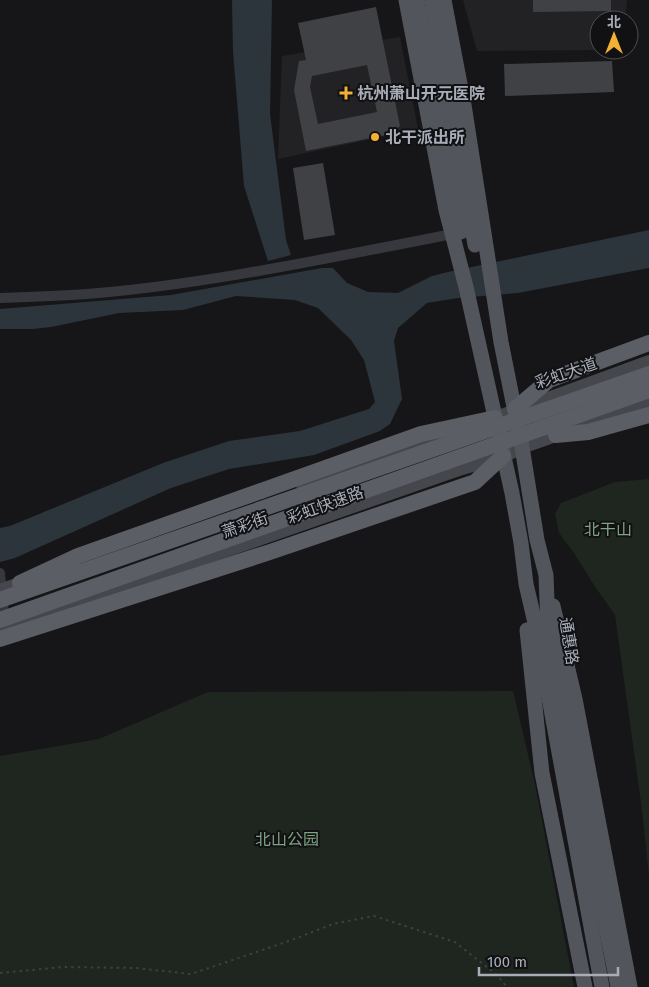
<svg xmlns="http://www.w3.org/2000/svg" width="649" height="987" font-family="'Fira Sans','Noto Sans SC',sans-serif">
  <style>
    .built { fill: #222225 }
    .green { fill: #1e261f }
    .water { fill: #2c353c }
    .building { fill: #404145; fill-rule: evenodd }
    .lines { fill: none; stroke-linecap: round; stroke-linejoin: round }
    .path { stroke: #3d3f44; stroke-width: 2; stroke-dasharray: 2.5 4; stroke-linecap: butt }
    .minor { stroke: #37383d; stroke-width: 10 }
    .secondary { stroke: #45474d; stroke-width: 14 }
    .primary { stroke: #53555c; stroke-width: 15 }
    .trunk { stroke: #5b5e65; stroke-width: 16 }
    .trunk-bridge { stroke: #5b5e65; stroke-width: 16 }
    .poi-dot { fill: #f2b134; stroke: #111113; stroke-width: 2 }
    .labels { text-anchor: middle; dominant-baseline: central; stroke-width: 4; stroke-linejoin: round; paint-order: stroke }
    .poi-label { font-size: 16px; font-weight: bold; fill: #a8adb8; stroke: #111113; text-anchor: start }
    .street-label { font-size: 16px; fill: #a8adb8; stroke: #111113 }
    .park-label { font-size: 16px; fill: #7fa381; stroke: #111113 }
  </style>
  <rect width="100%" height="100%" fill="#161618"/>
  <g class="built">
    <polygon points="463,0 627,0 625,20 599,20 599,50 606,50 477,51"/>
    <polygon points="400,37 418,129 278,159 282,56"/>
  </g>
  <g class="green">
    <polygon points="649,479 649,877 642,810 615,615 594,585 574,553 559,533 555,514 561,503 615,482"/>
    <polygon points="513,691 535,784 574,987 0,987 0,756 99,739 208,692"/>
  </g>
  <g class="water">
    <polygon points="232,0 272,0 270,114 286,240 291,255 268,261 244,186 233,52"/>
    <polygon points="649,230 649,268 518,293 458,298 427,303 398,328 394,341 402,399 390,424 380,431 314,455 229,469 171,488 15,558 0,562 0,528 10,526 163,463 229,441 300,431 369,409 375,402 364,360 351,340 318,308 295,300 236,296 183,310 119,313 51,327 33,329 0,329 0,309 171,295 322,268 333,268 347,283 368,292 398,293 432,276 448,272"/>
  </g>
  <g class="building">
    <polygon points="533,0 611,0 611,11 533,12"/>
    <path d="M376,7L400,126L391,134L306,151L294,90L299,61L306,60L298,23ZM367,65L377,112L318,124L310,87L312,76Z"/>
    <polygon points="612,61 614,92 505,96 504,64"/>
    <polygon points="323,163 335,235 304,240 293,168"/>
  </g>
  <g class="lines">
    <polyline class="path" points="0,973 63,967 136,968 191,974 289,941 333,924 374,916 455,942 497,975 507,987"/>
    <g class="minor">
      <path d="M0,298C29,297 58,296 87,294C210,284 332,257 453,234"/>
      <polyline points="0,573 5,624"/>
    </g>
    <g class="secondary">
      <polyline points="485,422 649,362"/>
      <polyline points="303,485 450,434"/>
      <polyline points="0,591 30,580"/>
      <polyline points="0,629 462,468 503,456 522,447 649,402"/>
    </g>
    <g class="primary">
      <polyline points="406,0 446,210 466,287 512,493 521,543 526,584 536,627 602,987"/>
      <polyline points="417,0 461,232"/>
      <polyline points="432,0 475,245"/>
      <polyline points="444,0 464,105 501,342 522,447 537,540 546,575 548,627 581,804 618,987"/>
      <polyline points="553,606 575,699 630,987"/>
      <polyline points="527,630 542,773 585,987"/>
    </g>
    <g class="trunk">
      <polyline points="515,409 549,380 649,343"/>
      <polyline points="556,435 588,432 649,415"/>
      <polyline points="261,491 421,434 495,418"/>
      <polyline points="0,639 270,552 475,482 503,456"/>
    </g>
    <g class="trunk-bridge">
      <polyline points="20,583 78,556 261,491"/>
      <polyline points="0,600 649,374"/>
      <polyline points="0,620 649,390"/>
    </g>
  </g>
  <g class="poi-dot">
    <path d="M343.5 85.5h5v5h5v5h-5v5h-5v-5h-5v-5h5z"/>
    <circle cx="375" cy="137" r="5"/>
  </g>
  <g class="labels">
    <g class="poi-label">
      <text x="357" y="93">杭州萧山开元医院</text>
      <text x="385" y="137">北干派出所</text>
    </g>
    <g class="street-label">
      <text transform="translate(566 373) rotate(-19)">彩虹大道</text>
      <text transform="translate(325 505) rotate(-20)">彩虹快速路</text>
      <text transform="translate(245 525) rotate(-19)">萧彩街</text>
      <text transform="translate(569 641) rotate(81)">通惠路</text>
    </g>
    <g class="park-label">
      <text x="608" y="529">北干山</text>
      <text x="287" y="839">北山公园</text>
    </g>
  </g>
  <g transform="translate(614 35)"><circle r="24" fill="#111113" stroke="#4d4f55"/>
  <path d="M0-4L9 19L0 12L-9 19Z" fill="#f2b134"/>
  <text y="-8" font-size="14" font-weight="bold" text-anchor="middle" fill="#a8adb8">北</text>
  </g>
  <path d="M479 967v8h139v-8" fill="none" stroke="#a8adb8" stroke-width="2.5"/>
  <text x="487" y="967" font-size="15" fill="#a8adb8" stroke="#111113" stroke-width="4" paint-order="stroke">100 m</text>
</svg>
